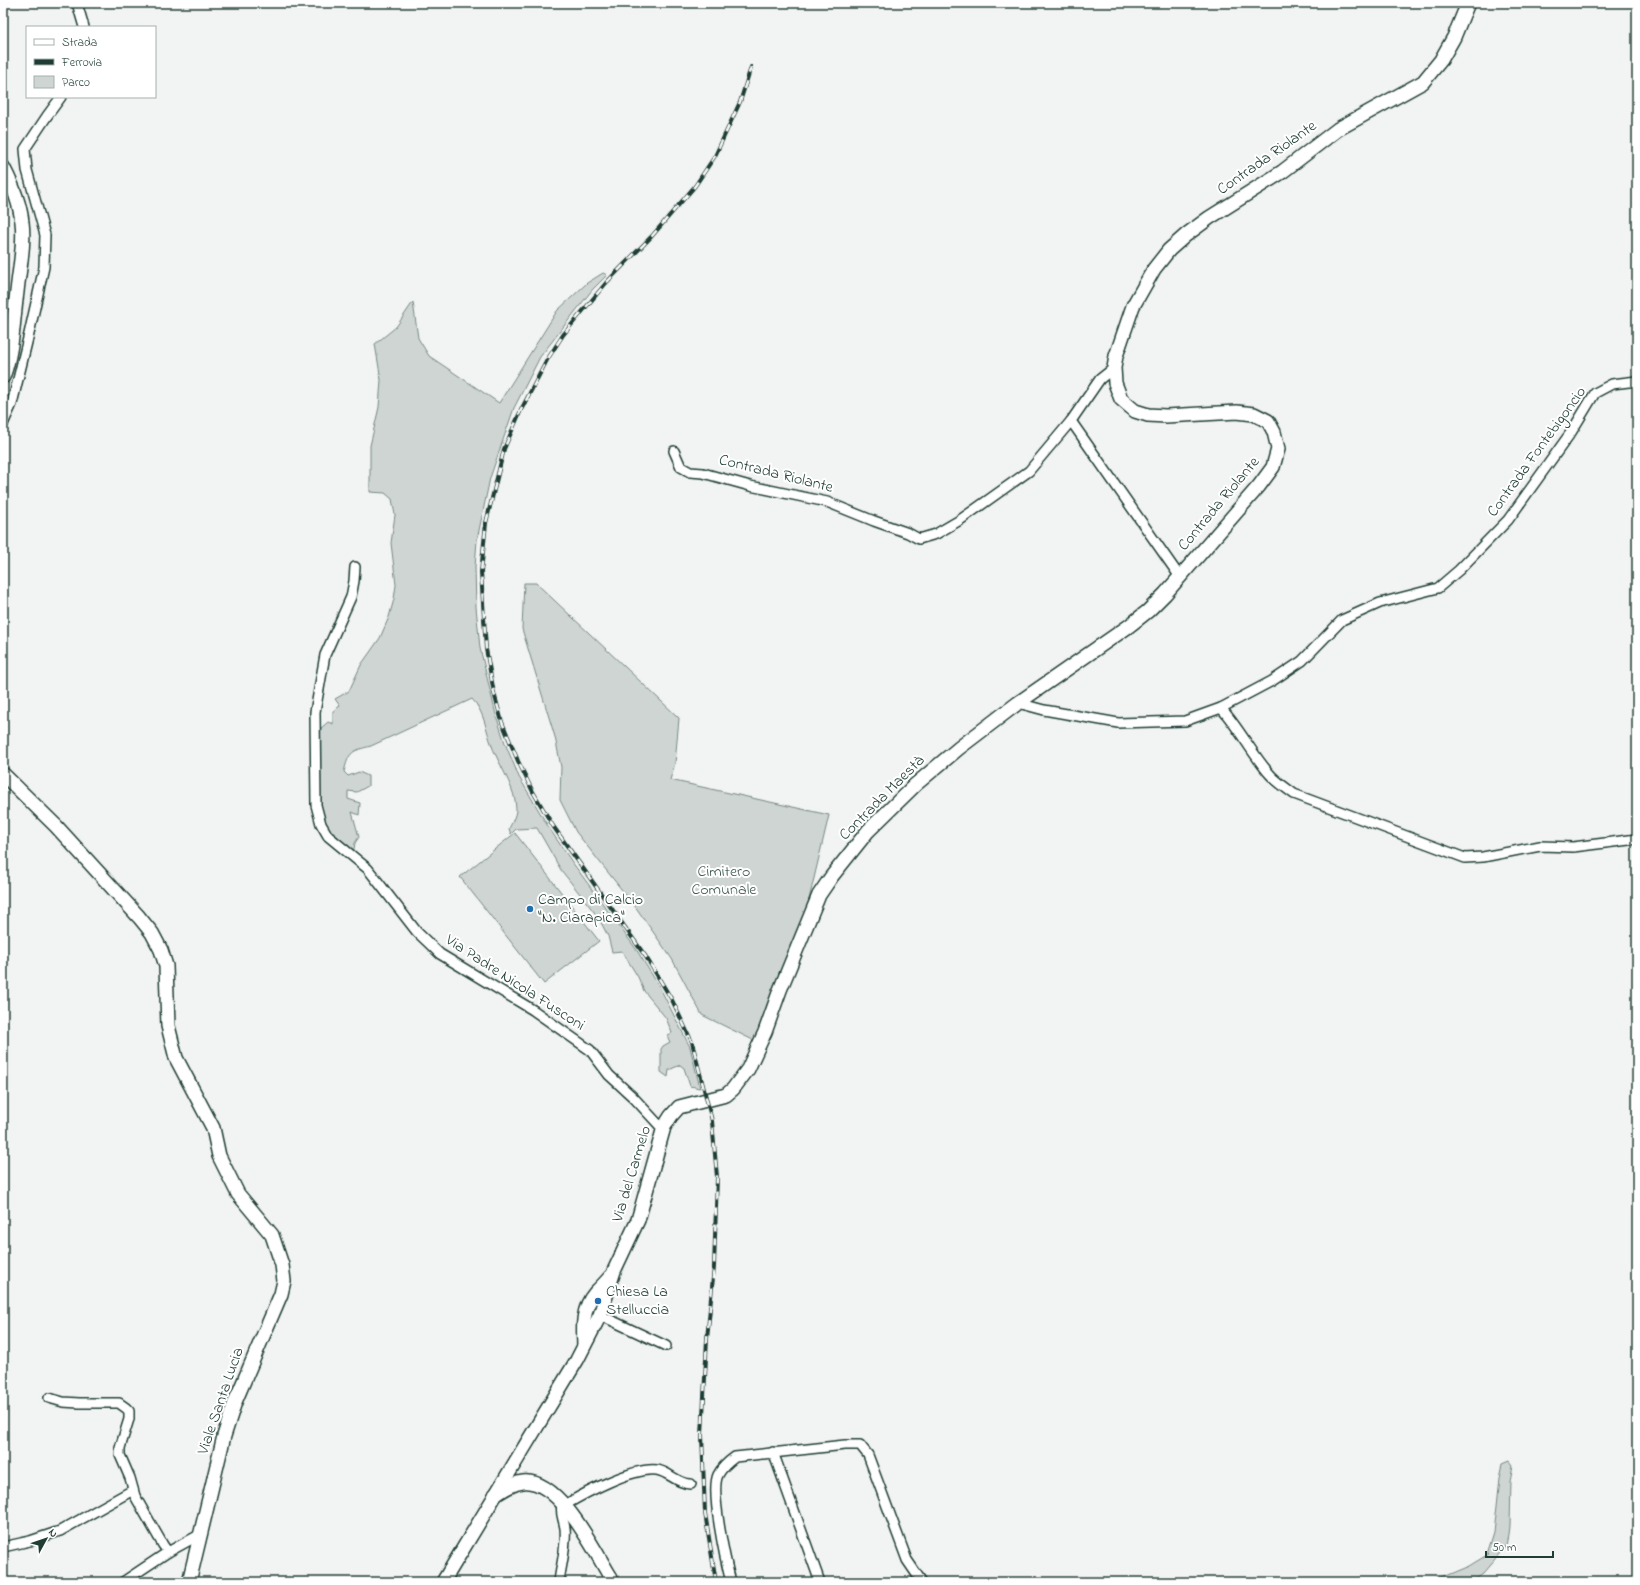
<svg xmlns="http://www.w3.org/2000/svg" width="1640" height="1585" font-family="'Indie Flower',sans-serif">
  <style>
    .green { fill: #ced5d3; stroke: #768984 }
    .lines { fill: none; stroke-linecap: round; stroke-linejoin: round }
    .street-casing { stroke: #1f3d34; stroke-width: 12 }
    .secondary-casing { stroke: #1f3d34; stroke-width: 16 }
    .street { stroke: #fff; stroke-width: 9 }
    .secondary { stroke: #fff; stroke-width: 13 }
    .rail-casing { stroke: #1f3d34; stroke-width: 4 }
    .rail { stroke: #fff; stroke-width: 2.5; stroke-dasharray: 8; stroke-linecap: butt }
    .poi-dot { fill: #1f6fb2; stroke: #fff; stroke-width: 1.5 }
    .labels { text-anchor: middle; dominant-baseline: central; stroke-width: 4; stroke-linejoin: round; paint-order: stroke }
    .street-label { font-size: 16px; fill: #1f3d34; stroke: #fff }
    .park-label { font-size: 16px; fill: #425b54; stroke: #fff }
    .poi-label { font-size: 16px; fill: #1f3d34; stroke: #fff; text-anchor: start }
  </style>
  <rect width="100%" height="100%" fill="#f2f3f3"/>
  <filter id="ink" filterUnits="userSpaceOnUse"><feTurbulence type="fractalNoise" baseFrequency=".025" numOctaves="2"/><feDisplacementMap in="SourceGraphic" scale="8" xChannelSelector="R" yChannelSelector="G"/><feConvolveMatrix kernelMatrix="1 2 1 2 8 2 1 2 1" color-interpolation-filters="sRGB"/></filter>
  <g filter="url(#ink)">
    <g class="green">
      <path d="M603,273L607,275L592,290L540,357L514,408L490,478L477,540L475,567L476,607L480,648L496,715L505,743L519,777L549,828L572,862L636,949L659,986L690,1047L700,1088L690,1086L684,1068L680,1065L669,1070L668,1077L661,1072V1049L663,1046L670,1042L668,1038V1035L672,1033L666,1018L644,991L638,977L622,951L612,952L608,936L598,917L561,870L537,828L516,829L511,834L509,829C511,824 516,816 516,809C516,789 499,765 492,746C486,730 484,711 472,699L371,746C352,751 349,751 344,772L348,776L359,772L368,776V786L357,792L348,791V799L360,803L359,815L352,812L359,837L355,843L353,855C346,848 334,840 329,831C315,807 318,755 321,728L328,722L333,724V711L340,706L335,699L349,691L361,665L380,638L389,617L394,599L396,585L391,543L395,515L392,499L385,493L370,492V446L379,407L381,380L375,344L396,327L413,302L418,338L429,356L499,403L557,311L587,283Z"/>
      <polygon points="524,583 536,583 679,718 675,763 670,780 829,815 805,916 755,1041 702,1015 672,959 637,909 576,832 560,800 561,767 555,737 522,629"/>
      <polygon points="515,833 599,941 544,984 460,877"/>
      <polygon points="1510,1461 1513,1465 1510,1481 1509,1525 1506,1546 1482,1574 1472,1581 1431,1582 1469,1566 1487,1555 1494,1533 1500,1477 1503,1464"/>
    </g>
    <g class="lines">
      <g class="street-casing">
        <g id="street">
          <polyline points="77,3 84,27"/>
          <polyline points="1071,421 1180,577"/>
          <polyline points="3,424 12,404 29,334 44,267 45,235 27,170 25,149 47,116 61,97"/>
          <polyline points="674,451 681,467 690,472 703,473 750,486 827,502 874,521 908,533 919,539 936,534 960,520 1029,471 1071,421 1100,379 1114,368"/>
          <polyline points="355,567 354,581 351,597 325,655 315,712 316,805 321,824 328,836 368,869 417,932 440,954 533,1010 590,1050 609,1075 634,1098 659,1125 664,1127"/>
          <polyline points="1018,703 1044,710 1118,723 1185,721 1221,708 1272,681 1302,661 1342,620 1380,603 1438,588 1459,570 1508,520 1572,431 1595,393 1612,384 1637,381"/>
          <path d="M1221,708C1239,728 1251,752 1268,772C1275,781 1285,787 1294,794L1465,858L1483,857L1540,846L1573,847L1637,839"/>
          <polyline points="600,1315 666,1346"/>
          <polyline points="49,1398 63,1402 79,1403 119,1403 126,1408 129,1411 129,1419 120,1448 120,1455 130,1478 135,1496 163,1545 168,1552 201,1534"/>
          <polyline points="773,1452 820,1582"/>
          <path d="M565,1505C585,1493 633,1467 657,1470C669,1472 678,1484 691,1484"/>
          <polyline points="3,1547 30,1541 60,1531 133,1490"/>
          <polyline points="123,1582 168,1552"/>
          <path d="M559,1582C561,1565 567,1545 565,1528C563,1516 560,1516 562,1503"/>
          <path d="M731,1582C726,1563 710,1491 718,1475C722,1467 728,1462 735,1457L845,1445H860L868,1455L907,1560L922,1582"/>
        </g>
      </g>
      <g class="secondary-casing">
        <g id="secondary">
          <path d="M3,167C12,184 20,203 22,222C25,245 19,270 17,292C13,320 13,351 3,377"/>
          <polyline points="3,774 56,826 139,917 152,933 161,950 166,966 168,1026 176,1058 213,1128 219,1156 238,1194 272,1235 282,1265 284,1281 281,1294 235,1402 224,1436 189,1582"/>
          <path d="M584,1345C583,1326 582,1308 595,1293C600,1288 605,1283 610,1277"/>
          <path d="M495,1495C504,1489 513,1483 523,1482C559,1478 594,1550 610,1576L612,1582"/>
          <polyline points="443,1582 577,1360 600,1315 614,1271 638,1220 664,1127 671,1116 679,1107 726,1095 733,1089 748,1069 765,1032 780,990 819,895 832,876 868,831 915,785 959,748 1018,703 1129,626 1148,611 1165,594 1259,486 1273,467 1278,449 1274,432 1268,421 1254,414 1237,412 1166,416 1148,415 1135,411 1121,399 1115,383 1114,368 1116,356 1133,306 1154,269 1169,250 1186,235 1209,218 1282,172 1338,129 1423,82 1441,60 1454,37 1468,3"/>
        </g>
      </g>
      <use href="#street" class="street"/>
      <use href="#secondary" class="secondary"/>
      <g class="rail-casing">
        <polyline id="rail" points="716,1582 705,1513 702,1435 707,1339 714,1267 717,1177 712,1121 692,1042 672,1000 646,957 553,826 532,790 518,761 502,722 494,693 486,649 481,572 486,523 504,449 521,410 547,360 563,335 606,283 652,236 695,186 715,156 740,102 751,67"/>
      </g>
      <use href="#rail" class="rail"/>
    </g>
  </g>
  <g class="poi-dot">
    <circle cx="530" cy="909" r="4"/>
    <circle cx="598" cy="1301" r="4"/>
  </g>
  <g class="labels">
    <g class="street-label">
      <text transform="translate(1267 158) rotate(-35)">Contrada Riolante</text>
      <text transform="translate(1537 452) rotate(-54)">Contrada Fontebigoncio</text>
      <text transform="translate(776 474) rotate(14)">Contrada Riolante</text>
      <text transform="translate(1219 504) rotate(-50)">Contrada Riolante</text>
      <text transform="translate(882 798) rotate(-45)">Contrada Maestà</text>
      <text transform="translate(515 983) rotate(33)">Via Padre Nicola Fusconi</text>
      <text transform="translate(632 1174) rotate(-73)">Via del Carmelo</text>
      <text transform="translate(221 1401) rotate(-71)">Viale Santa Lucia</text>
    </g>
    <g class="park-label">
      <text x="724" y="872">Cimitero<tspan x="724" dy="18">Comunale</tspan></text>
    </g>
    <g class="poi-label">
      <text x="538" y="900">Campo di Calcio<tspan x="538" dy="18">"N. Ciarapica"</tspan></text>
      <text x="606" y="1292">Chiesa La<tspan x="606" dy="18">Stelluccia</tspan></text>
    </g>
  </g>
  <rect width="1640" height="1585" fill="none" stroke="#fff" stroke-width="16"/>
  <rect x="8" y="8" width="1624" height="1569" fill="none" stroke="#1f3d34" stroke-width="1.5" filter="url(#ink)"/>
  <rect x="26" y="26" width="130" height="72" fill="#ffffff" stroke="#a5b1ae"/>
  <rect x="34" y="39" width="20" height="6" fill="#ffffff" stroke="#a5b1ae"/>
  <text x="62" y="46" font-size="12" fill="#1f3d34">Strada</text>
  <rect x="34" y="59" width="20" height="6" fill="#1f3d34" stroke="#a5b1ae"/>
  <text x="62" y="66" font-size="12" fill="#1f3d34">Ferrovia</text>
  <rect x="34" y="76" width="20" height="12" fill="#ced5d3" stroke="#a5b1ae"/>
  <text x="62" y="86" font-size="12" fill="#1f3d34">Parco</text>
  <g transform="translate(46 1539) rotate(50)" stroke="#ffffff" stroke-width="3" paint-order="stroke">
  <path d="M0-3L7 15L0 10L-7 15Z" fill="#1f3d34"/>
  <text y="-6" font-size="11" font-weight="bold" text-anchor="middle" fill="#1f3d34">N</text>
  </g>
  <path d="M1486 1551v6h67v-6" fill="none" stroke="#1f3d34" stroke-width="2"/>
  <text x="1492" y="1551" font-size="12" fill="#1f3d34" stroke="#ffffff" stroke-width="3" paint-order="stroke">50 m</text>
</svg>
